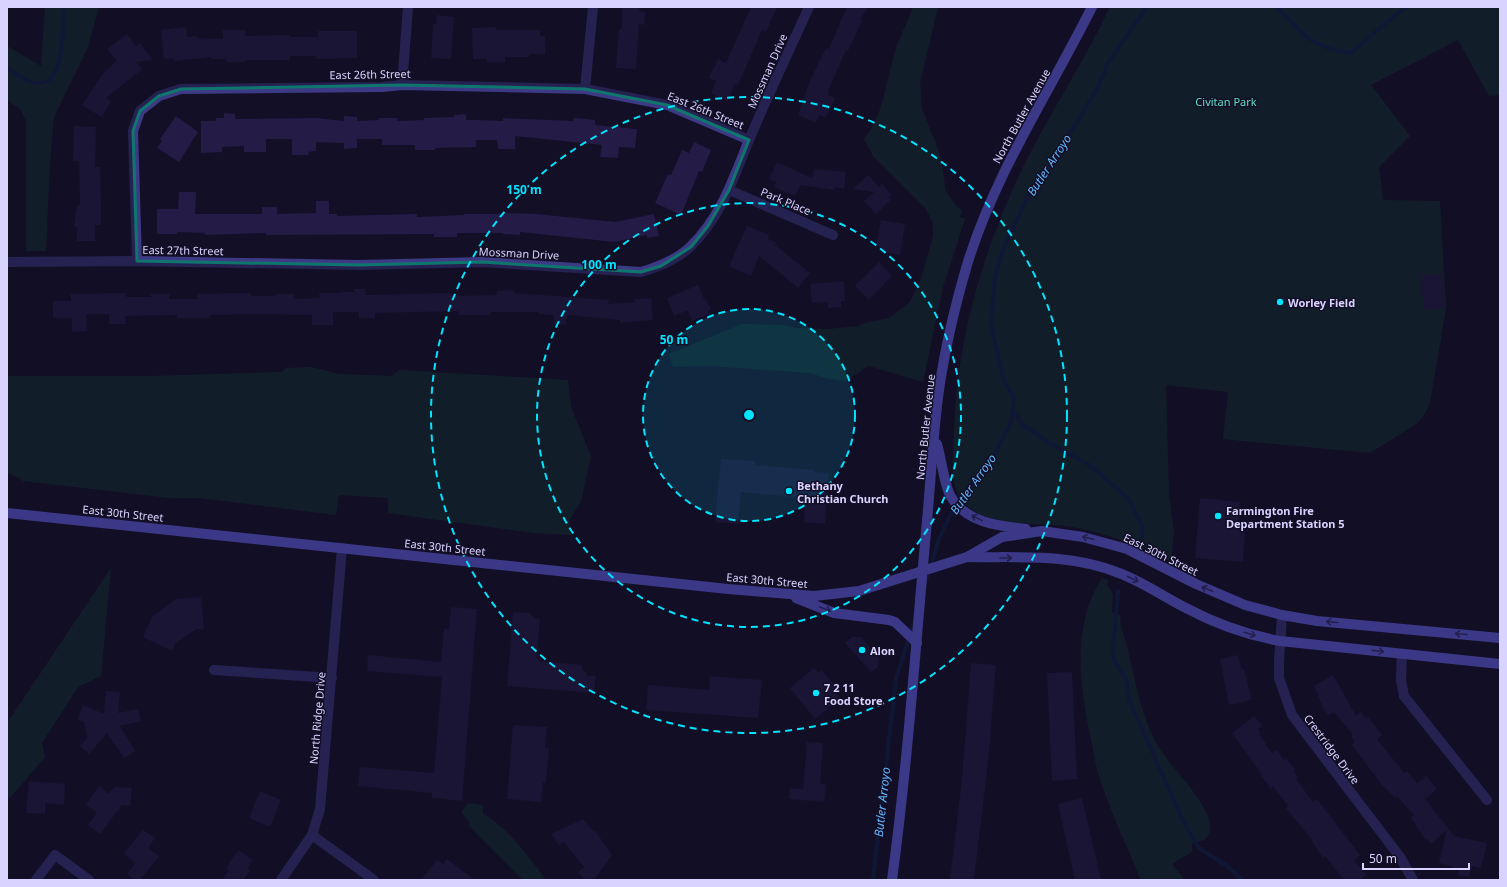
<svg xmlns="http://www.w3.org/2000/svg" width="1507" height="887" font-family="'Noto Sans',sans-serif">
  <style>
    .green { fill: #12302f }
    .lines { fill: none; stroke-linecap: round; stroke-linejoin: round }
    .stream { stroke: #0c2248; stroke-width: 4 }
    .building { fill: #241b47 }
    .minor { stroke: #3d3a85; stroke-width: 10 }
    .secondary { stroke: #6f6bff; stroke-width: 10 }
    .oneway { stroke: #38347d }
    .marked { fill: none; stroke: #0f766e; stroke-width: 3; stroke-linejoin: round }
    .ring { fill: none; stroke: #00e5ff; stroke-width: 2; stroke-dasharray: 7 5 }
    .poi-dot { fill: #00e5ff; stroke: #130f26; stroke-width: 1.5 }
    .labels { text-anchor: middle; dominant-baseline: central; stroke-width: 3; stroke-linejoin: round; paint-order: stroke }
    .street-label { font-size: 11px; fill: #d9d4ff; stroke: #130f26 }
    .park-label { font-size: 11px; fill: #5fe0c0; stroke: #130f26 }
    .poi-label { font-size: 11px; font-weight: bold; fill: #d9d4ff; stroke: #130f26; text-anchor: start }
    .water-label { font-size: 12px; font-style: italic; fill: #62b6ff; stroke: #130f26 }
    .centre { fill: #00e5ff; stroke: #130f26; stroke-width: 2 }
    .ring-label { font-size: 12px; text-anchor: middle; font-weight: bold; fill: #00e5ff; stroke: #130f26; stroke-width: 3; stroke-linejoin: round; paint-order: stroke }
  </style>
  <rect width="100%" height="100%" fill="#130f26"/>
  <g class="green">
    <polygon points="45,7 99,7 88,47 54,117 50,163 46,251 26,251 26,121 21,110 7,100 7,46 41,66"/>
    <path d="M913,7H938L920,83L922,109L940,154L946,192L958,208L962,210L960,217L965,219L943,287L923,382L869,366L845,381L825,378L811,373L709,366L673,367L669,354L742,324L783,325L795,328L828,329L860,326V324L889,318L910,302L921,279L928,254L933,236V223L926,209L873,156L864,139C883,116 885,87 893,59C897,41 907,24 913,7Z"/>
    <path d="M1110,7H1500V95L1489,96L1458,40L1371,85L1410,136L1379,167L1383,200L1440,201L1446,308L1431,397L1429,406L1422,418L1416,424L1370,453L1223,439L1228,392L1166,385L1169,495L1174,532L1171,562C1140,545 1108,534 1073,527C1043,522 994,527 970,508C947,490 953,460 954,434C956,340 985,243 1027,159C1053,108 1085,60 1110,7Z"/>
    <polygon points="311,367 339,374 392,376 399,370 568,380 571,407 591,456 581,501 569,521 571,535 534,533 388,513 388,498 339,495 336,515 199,498 170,498 23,481 19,478 7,473 7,376 151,376 282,372 286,368"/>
    <polygon points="111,568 101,676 78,687 42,743 45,757 10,798 7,796 7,723"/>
    <path d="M1102,578L1108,580L1107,585L1113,594L1112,613L1120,615L1121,627C1135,667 1137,713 1160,749C1172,769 1214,807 1210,832C1209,834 1206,838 1205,840L1192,843V852L1172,864L1185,880H1141C1127,846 1110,811 1099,776C1095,764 1094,752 1091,740C1080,687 1071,626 1102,578Z"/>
    <path d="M468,803L483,805V813C509,830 528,855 546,880H523L468,825L470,823L461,812Z"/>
  </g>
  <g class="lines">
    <g class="stream">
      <path d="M1277,7C1302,33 1313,49 1351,53L1394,16L1406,7"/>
      <path d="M7,68C14,72 21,78 28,81C67,97 62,27 64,7"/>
      <polyline points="1012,410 1023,425 1049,443 1088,464 1128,498 1143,527 1141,538"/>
      <polyline points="925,584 939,539 954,508 970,486 991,461 1011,423 1014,398 1004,381 991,325 995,276 1003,250 1030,192 1047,171 1065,139 1078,121 1100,83 1108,63 1147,7"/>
      <polyline points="1118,591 1113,648 1114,660 1126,679 1129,700 1184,823 1199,848 1227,866 1242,880"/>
      <polyline points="873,880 896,679 914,622"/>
    </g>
  </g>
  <g class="building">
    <polygon points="622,7 640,7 639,11 645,12 644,25 639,24 636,69 616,68 619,29 622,29"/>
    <polygon points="751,7 777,7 766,32 762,30 738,85 735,84 728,101 711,93 716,81 709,78 718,59 726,63"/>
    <polygon points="847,7 868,7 860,20 862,21 848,51 846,50 828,91 829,92 828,95 835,98 826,117 819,115 816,123 798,115 809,83 826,48 829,49"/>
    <polygon points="437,15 454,17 451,59 431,58 433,24 436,24"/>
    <polygon points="186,27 187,37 198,36 198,38 223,39 223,30 245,30 245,36 290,35 290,37 318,37 318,31 357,31 357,58 315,59 316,56 290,56 290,60 245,60 245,62 226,62 226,59 211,59 211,57 174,61 174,58 164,59 161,30"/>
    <polygon points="496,27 496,30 540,30 540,36 545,36 545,54 529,54 529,57 505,57 505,62 487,62 487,59 473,59 472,28"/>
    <polygon points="127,34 136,46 140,43 153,60 136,62 142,69 106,98 111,101 102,117 82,105 104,72 117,61 107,49"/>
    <polygon points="224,113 235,114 235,119 316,118 344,121 344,116 357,117 357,121 379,120 379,118 397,118 397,121 424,120 424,118 454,117 454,115 466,114 466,120 476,120 503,121 503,118 573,121 574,118 595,120 595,125 637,129 635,148 619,147 618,158 600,157 602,145 515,136 515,149 498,149 497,140 476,140 476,147 435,148 435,150 415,150 415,145 382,145 382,139 357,139 357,148 344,149 344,143 316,142 316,151 308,152 309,155 292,155 292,139 266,139 266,152 244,152 244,146 222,147 222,152 201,153 201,121 216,121 216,118 224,118"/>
    <polygon points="176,116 198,132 179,162 157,148 162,141 160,139"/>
    <polygon points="74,126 96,127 95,167 100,167 101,205 101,225 95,225 95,241 77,241 77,227 74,227 77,205 80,205 79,161 73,161"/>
    <polygon points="694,142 711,150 702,172 699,171 681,215 655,203 668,174 671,175 682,150 689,153"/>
    <polygon points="777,162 812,178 814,169 846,172 844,189 835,187 834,190 800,185 795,196 774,187 776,182 769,179"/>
    <polygon points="868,175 879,187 882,184 892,195 889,197 891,199 876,214 864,201 874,192 853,189"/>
    <polygon points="179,192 196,192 195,214 262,214 262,207 277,207 277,214 316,213 316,201 329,201 329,214 337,214 337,216 417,214 417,217 464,215 464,214 504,214 504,213 537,214 615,222 654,214 659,236 647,238 647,235 614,242 520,232 520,235 503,234 503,233 457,233 457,237 434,237 434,234 266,235 266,233 205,235 205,233 177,232 177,234 157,234 157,209 178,209"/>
    <polygon points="881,220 905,224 900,255 879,251 880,247 876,246"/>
    <polygon points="747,226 769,235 768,239 776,242 775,245 810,273 798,288 759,256 751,276 729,266"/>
    <polygon points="879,262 892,276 869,300 855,286"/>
    <polygon points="1442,274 1444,308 1424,309 1421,276"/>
    <polygon points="844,281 845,301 841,301 841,307 828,308 828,302 812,303 810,284"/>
    <polygon points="698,285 704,300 706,299 711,310 708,311 709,314 692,321 688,310 674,316 667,298"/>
    <polygon points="354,289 364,289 366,295 451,293 451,296 497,295 497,291 514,290 514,293 609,300 608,304 635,302 635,299 651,298 653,320 620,323 620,320 569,315 567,316 566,325 554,324 554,315 539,314 539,312 490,312 490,315 458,315 458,311 375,313 375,318 359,318 359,312 333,312 333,325 312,325 312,315 261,314 210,315 210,318 177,318 177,315 125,316 126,324 109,324 109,314 86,314 87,331 72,332 72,318 53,318 53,301 71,301 71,294 126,293 126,297 151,297 151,294 169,294 169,299 198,299 197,294 250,293 251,296 276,296 276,294 294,294 294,299 320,298 319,293 342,293 342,292 354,292"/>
    <polygon points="721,459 755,461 755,465 815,470 814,472 829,473 825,524 804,522 805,498 741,492 738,524 715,522"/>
    <polygon points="1200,498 1240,502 1238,530 1245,531 1243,562 1195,558"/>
    <polygon points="201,597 204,629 196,629 176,643 172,651 143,637 153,616 176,599"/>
    <polygon points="451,607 477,609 462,801 432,798 432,793 358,786 360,767 434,773 442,677 367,671 368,655 441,662 444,628 449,629"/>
    <polygon points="513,612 530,613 534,618 540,619 537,659 540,660 539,661 582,665 582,670 586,672 587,676 596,676 594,693 507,686"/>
    <polygon points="852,637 861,637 878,657 878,667 871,672 845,643"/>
    <polygon points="1238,655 1242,670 1244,669 1252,700 1229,705 1220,659"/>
    <polygon points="971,663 996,665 988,762 974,880 950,880 962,780"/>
    <polygon points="814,668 818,673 822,670 839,692 836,694 840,699 815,719 790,688"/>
    <polygon points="1072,672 1077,779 1052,781 1047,673"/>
    <polygon points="1333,675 1356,716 1360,712 1366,718 1368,717 1382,735 1377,739 1404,773 1407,771 1417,783 1426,776 1437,789 1425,799 1454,836 1487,843 1481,868 1472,866 1469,877 1458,875 1459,870 1451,867 1451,866 1439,863 1447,830 1431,844 1426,838 1425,839 1411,818 1414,815 1397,796 1395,798 1382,785 1352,745 1355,742 1351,736 1353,735 1334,712 1329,715 1324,710 1314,686"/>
    <polygon points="710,676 762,680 758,718 646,710 648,685 709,690"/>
    <polygon points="106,691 120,692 118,713 138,709 141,721 120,726 135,751 124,758 107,733 89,754 80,746 87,738 84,722 78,719 83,705 104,714"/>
    <polygon points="1254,716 1262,726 1258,729 1261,733 1259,734 1272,753 1277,750 1284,760 1286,758 1295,769 1293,771 1298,777 1296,779 1313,802 1317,799 1360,855 1354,860 1366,875 1360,880 1344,880 1325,856 1323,858 1312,842 1313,841 1286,808 1288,806 1273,786 1271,789 1260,774 1261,773 1232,733"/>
    <polygon points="513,725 547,727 545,748 549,748 546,783 543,782 541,802 507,799"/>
    <polygon points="807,742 823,743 820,784 826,784 824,802 789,799 790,788 803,789"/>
    <polygon points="29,781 65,784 64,805 45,803 45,814 26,813"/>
    <polygon points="99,786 109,794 114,787 132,788 130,806 122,805 100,834 88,825 97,812 86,805"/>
    <polygon points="260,791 281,800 270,827 249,818"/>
    <polygon points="1082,798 1101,880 1075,880 1058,804"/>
    <polygon points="583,819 592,830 596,832 612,855 594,880 584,880 578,872 584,867 564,842 559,845 551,834"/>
    <polygon points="143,830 155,838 148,848 159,856 140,880 134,880 127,874 135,863 124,853"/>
    <polygon points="238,850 253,860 247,869 250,870 243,880 222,880 229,870 226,868"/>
    <polygon points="447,859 475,880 421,880 437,860 443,864"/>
  </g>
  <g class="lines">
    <g class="minor">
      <polyline points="402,85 408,7"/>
      <polyline points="585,89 593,7"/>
      <polyline points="729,190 833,235"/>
      <polyline points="137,261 133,131 140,111 159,96 181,89 382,87 402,85 585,89 667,105 749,140"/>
      <path d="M7,262L137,261L359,265L482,262L641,272C658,267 678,259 691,246C721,217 734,177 749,140C768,95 789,51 809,7"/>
      <polyline points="1282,615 1279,661 1279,678 1292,715 1400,857 1413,880"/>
      <polyline points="1402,654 1401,680 1404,696 1487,800"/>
      <polyline points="214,670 332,678"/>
      <polyline points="312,835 374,880"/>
      <polyline points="36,880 55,855 89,880"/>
      <polyline points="281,880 312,835 320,809 342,548"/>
    </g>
    <g class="secondary">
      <path d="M937,444C941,457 944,483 950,495C965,523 999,526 1026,529"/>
      <polyline points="7,513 728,589 814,596 859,591 967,557 1002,537 1042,531 1083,537 1127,549 1196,584 1245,605 1282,615 1317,621 1500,638"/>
      <path d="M967,557C1019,558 1070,553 1119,573C1143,582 1164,597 1186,608C1216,624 1247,635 1280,641L1500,664"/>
      <polyline points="796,598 834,613 889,620 895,622 917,643"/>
      <path d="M892,880C908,761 916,641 927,521C931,478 933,433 939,390C945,348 955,306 967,265C995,173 1049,93 1092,7"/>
    </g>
  </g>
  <defs><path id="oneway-shaft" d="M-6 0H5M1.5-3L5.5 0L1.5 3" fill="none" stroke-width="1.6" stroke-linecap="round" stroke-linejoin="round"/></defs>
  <g class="oneway">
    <use href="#oneway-shaft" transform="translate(977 518) rotate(-154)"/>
    <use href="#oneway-shaft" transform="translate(1088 538) rotate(-166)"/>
    <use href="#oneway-shaft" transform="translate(1006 558)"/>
    <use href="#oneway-shaft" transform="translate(1133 579) rotate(25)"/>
    <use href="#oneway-shaft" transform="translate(1207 589) rotate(-157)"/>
    <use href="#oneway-shaft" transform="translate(825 609) rotate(22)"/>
    <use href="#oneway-shaft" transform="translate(1332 622) rotate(-175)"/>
    <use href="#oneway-shaft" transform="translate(1250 634) rotate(17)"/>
    <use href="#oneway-shaft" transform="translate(1461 634) rotate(-175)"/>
    <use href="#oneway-shaft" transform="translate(1378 651) rotate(6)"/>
  </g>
  <path d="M0 0H1507V887H0ZM402,85L585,89L667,105L749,140L729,190L708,226L691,247L661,266L641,272L482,262L359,265L137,261L133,131L140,111L159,96L181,89Z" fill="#130f26" fill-opacity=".55" fill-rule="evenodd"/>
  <path class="marked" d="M402,85L585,89L667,105L749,140L729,190L708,226L691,247L661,266L641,272L482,262L359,265L137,261L133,131L140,111L159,96L181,89Z"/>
  <circle cx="749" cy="415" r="106" fill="#00e5ff" fill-opacity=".12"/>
  <g class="ring">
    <circle cx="749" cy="415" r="106"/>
    <circle cx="749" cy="415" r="212"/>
    <circle cx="749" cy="415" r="318"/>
  </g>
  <g class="poi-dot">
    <circle cx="1280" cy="302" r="4"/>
    <circle cx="789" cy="491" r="4"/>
    <circle cx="1218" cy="516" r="4"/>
    <circle cx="862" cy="650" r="4"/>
    <circle cx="816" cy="693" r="4"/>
  </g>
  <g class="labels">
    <g class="street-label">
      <text transform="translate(767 71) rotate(-66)">Mossman Drive</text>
      <text transform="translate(370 74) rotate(-1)">East 26th Street</text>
      <text transform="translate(706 110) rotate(22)">East 26th Street</text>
      <text transform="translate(1021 116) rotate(-61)">North Butler Avenue</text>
      <text transform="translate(786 201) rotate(23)">Park Place</text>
      <text transform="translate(183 250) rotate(1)">East 27th Street</text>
      <text transform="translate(519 253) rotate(3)">Mossman Drive</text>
      <text transform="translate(925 427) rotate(-84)">North Butler Avenue</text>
      <text transform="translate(123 513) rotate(6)">East 30th Street</text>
      <text transform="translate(445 547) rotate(6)">East 30th Street</text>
      <text transform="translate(1161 554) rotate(26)">East 30th Street</text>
      <text transform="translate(767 580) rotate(5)">East 30th Street</text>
      <text transform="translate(317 718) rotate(-85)">North Ridge Drive</text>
      <text transform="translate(1332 749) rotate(53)">Crestridge Drive</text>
    </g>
    <g class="park-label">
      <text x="1226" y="101">Civitan Park</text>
    </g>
    <g class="poi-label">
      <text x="1288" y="302">Worley Field</text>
      <text x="797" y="485">Bethany<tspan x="797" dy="13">Christian Church</tspan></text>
      <text x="1226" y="510">Farmington Fire<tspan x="1226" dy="13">Department Station 5</tspan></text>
      <text x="870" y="650">Alon</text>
      <text x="824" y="687">7 2 11<tspan x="824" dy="13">Food Store</tspan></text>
    </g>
    <g class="water-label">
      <text transform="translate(1049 165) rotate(-57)">Butler Arroyo</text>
      <text transform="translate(973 484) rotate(-55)">Butler Arroyo</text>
      <text transform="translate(882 802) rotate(-84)">Butler Arroyo</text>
    </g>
  </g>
  <circle cx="749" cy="415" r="6" class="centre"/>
  <g class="ring-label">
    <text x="524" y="194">150 m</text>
    <text x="599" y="269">100 m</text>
    <text x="674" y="344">50 m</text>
  </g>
  <rect width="1507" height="887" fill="none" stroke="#d9d4ff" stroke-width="16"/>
  <path d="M1363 863v6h106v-6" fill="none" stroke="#d9d4ff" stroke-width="2"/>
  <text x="1369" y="863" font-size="12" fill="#d9d4ff" stroke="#130f26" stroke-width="3" paint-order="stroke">50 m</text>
</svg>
